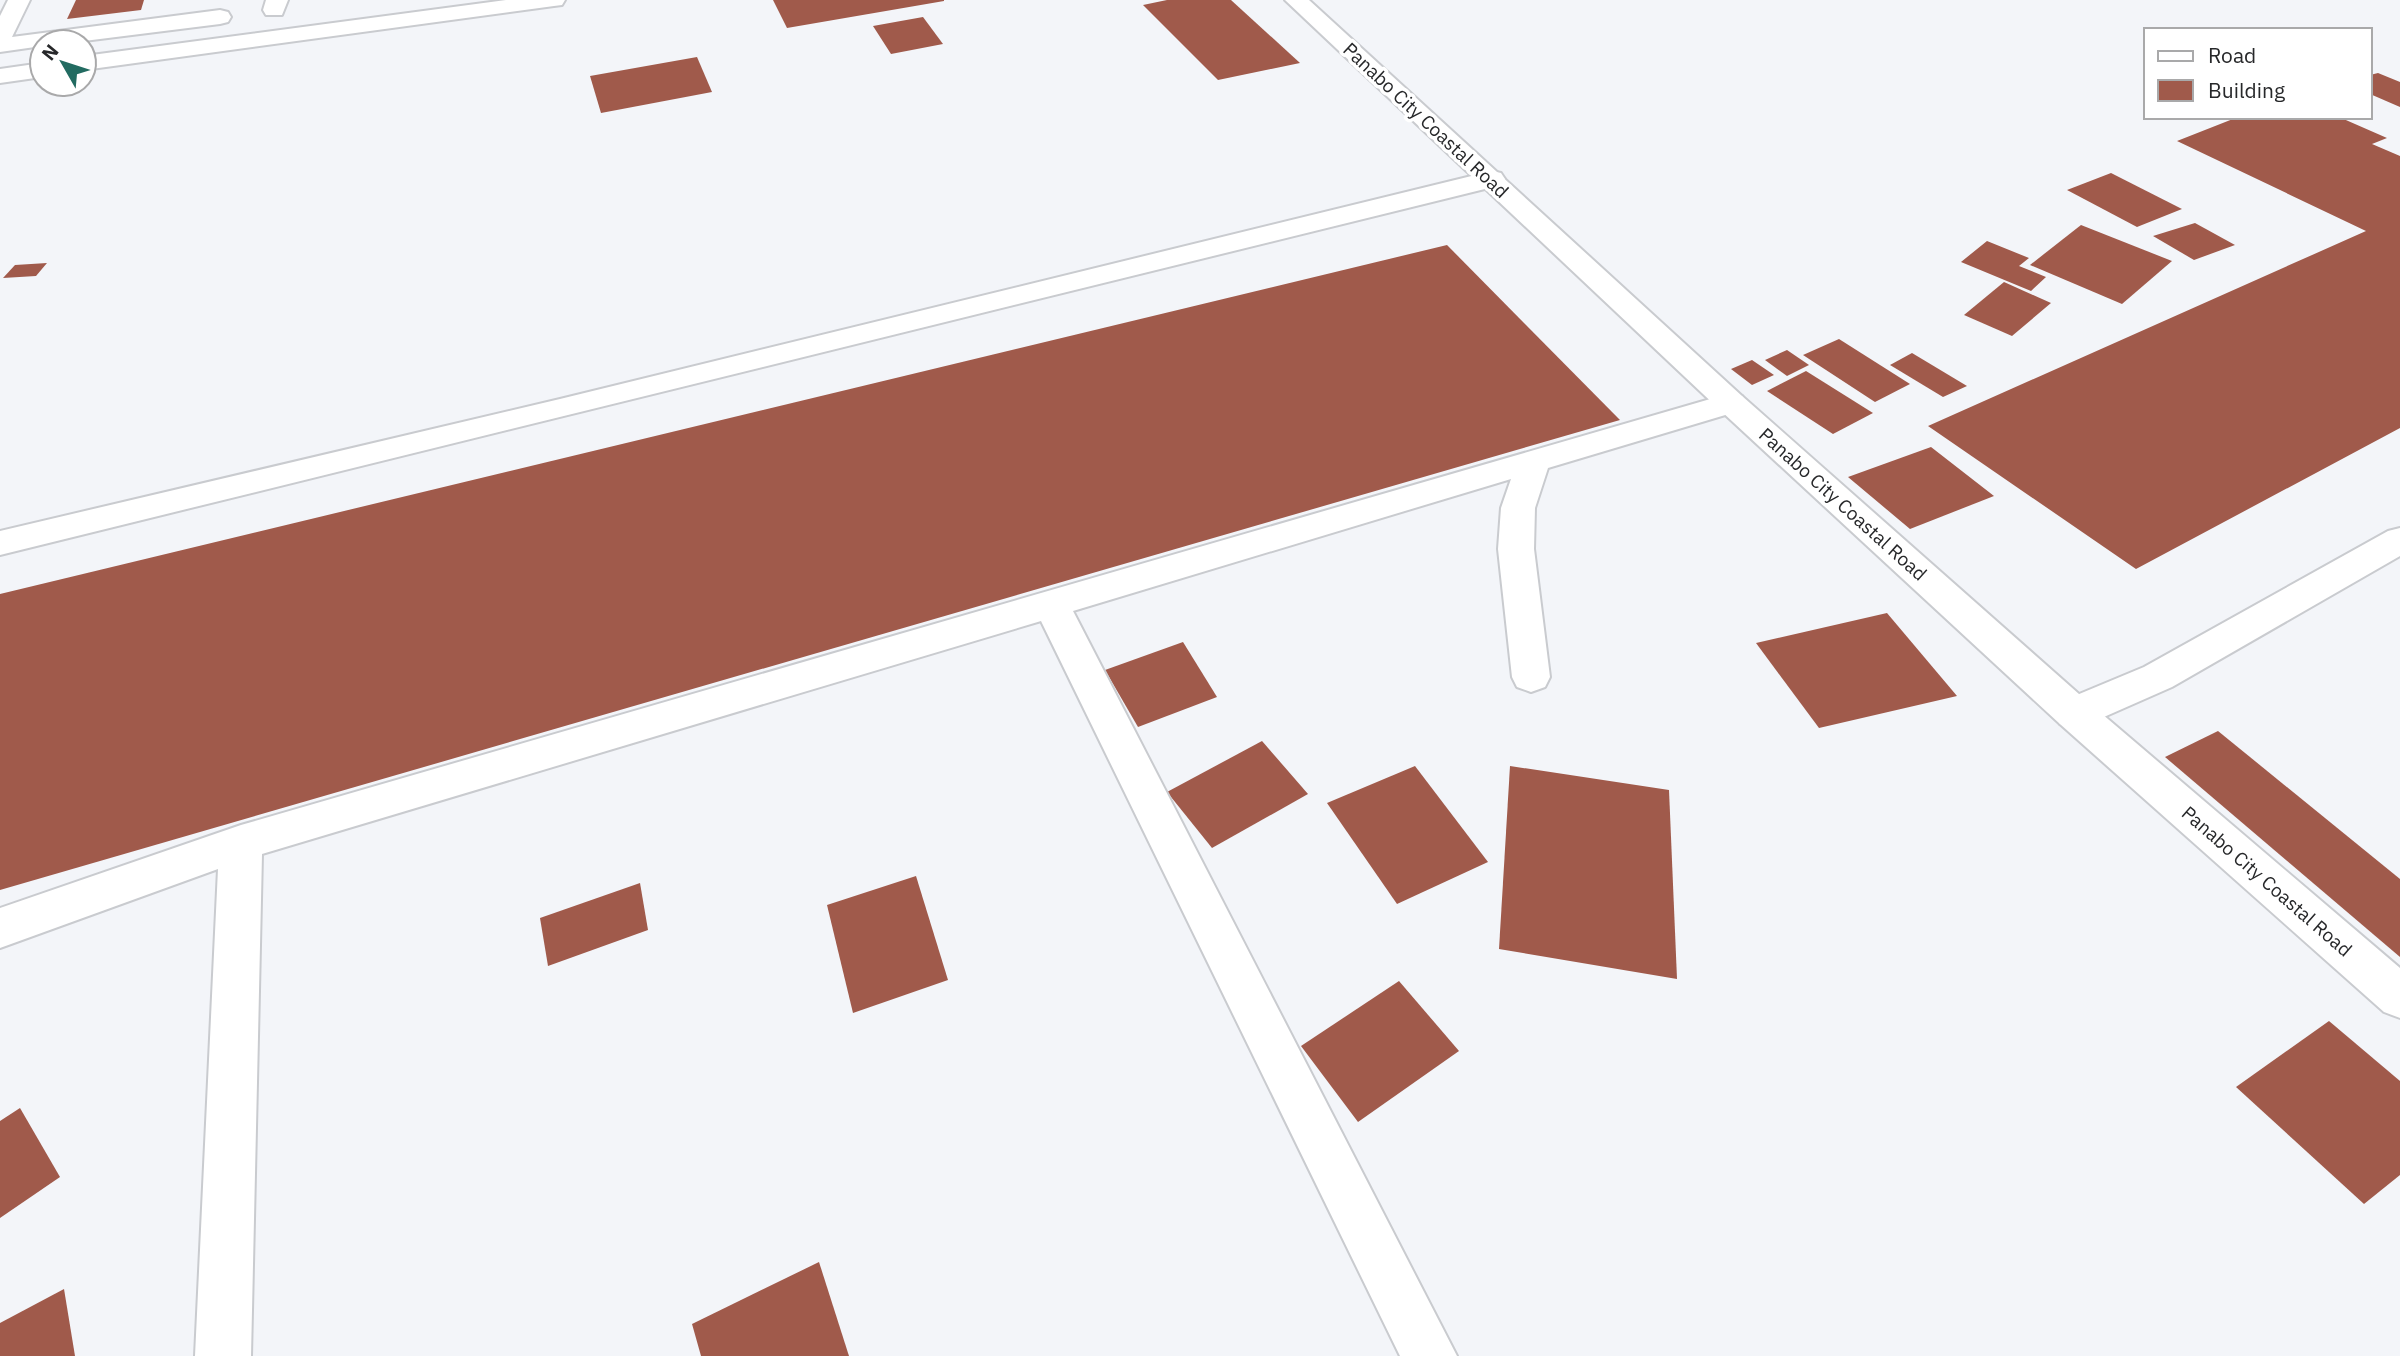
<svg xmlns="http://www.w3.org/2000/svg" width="2400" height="1356" font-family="'IBM Plex Sans',sans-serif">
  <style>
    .building { fill: #a05a4b }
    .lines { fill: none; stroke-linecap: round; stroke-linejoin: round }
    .minor-casing { stroke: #c9cbcf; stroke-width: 4 }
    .major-casing { stroke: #c9cbcf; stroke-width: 4 }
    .minor { fill: #fff; fill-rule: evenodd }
    .major { fill: #fff; fill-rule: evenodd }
    .labels { text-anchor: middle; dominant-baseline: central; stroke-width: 7; stroke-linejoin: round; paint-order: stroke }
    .street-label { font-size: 19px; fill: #27282a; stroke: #fff }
  </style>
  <rect width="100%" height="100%" fill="#f3f5f9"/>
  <g class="building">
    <polygon points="76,0 144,0 141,10 67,19"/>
    <polygon points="773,0 944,0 944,1 787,28"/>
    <polygon points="1167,0 1231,0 1300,63 1218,80 1143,5"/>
    <polygon points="923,17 943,44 891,54 873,26"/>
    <polygon points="697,57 712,92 601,113 590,76"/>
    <polygon points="2378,73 2400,82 2400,107 2370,94 2370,75"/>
    <polygon points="2238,117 2339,117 2387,138 2372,144 2400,156 2400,428 2136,569 1928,426 2366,231 2177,141"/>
    <polygon points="2111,173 2182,209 2137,227 2067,190"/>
    <polygon points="2195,223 2235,245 2194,260 2153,236"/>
    <polygon points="2081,225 2172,261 2122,304 2030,265"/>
    <polygon points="1987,241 2029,258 2019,266 2046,277 2031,291 1961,262"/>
    <polygon points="1447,245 1620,420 0,890 0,594"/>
    <polygon points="47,263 36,276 3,278 15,265"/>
    <polygon points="2004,282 2051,303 2012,336 1964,315"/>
    <polygon points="1839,339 1910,384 1875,402 1803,355"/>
    <polygon points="1787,350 1809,365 1787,376 1765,360"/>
    <polygon points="1912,353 1967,386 1943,397 1890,365"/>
    <polygon points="1752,360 1774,375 1752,385 1731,369"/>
    <polygon points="1806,371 1873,413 1833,434 1767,391"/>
    <polygon points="1931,447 1994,496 1910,529 1848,477"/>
    <polygon points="1887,613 1957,696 1819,728 1756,643"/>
    <polygon points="1183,642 1217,697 1138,727 1105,670"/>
    <polygon points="2218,731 2400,879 2400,957 2165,757"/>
    <polygon points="1262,741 1308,794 1212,848 1167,792"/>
    <polygon points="1415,766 1488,862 1397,904 1327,803"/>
    <polygon points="1510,766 1669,790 1677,979 1499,949"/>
    <polygon points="916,876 948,980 853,1013 827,905"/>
    <polygon points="640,883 648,930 548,966 540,918"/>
    <polygon points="1399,981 1459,1051 1358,1122 1301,1046"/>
    <polygon points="2329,1021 2400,1081 2400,1175 2364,1204 2236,1087"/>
    <polygon points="20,1108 60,1177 0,1218 0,1121"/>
    <polygon points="819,1262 849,1356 701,1356 692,1324"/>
    <polygon points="64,1289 75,1356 0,1356 0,1323"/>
  </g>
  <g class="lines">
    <g class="minor-casing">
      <g id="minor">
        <polygon points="8,0 30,0 12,37 220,10 228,12 231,17 228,22 220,24 76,42 42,42 42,46 0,52 0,16"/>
        <polygon points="266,0 288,0 282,15 266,15 263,10"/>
        <polygon points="506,0 565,0 562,5 554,6 84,70 84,56"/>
        <polygon points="42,63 42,77 0,83 0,69"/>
        <polygon points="1492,171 1501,173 1505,179 1501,185 0,555 0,531 560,399"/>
        <polygon points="1731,393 1742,396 1747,403 1742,410 1548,468 1535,508 1534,549 1550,677 1545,687 1531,692 1517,687 1512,677 1498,549 1501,508 1511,479 1073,611 1457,1356 1400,1356 1041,621 262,854 251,1356 195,1356 218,869 0,948 0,908 241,825"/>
        <polygon points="2400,528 2400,556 2172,687 2088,724 2074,728 2060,724 2054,713 2060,702 2144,667 2388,531"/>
      </g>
    </g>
    <g class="major-casing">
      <polygon id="major" points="1285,0 1309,0 1742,396 2088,702 2400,968 2400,1018 2384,1012 2060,724 1720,410"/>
    </g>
    <use href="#minor" class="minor"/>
    <use href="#major" class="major"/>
  </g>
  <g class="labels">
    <g class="street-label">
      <text transform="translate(1426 120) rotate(43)">Panabo City Coastal Road</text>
      <text transform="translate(1843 504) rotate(42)">Panabo City Coastal Road</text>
      <text transform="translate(2267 881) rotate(41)">Panabo City Coastal Road</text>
    </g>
  </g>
  <rect x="2144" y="28" width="228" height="91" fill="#ffffff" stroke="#a9a9aa" stroke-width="2"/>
  <rect x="2158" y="51" width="35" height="10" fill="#ffffff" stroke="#a9a9aa" stroke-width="2"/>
  <text x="2208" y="63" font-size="21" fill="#27282a">Road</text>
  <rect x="2158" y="80" width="35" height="21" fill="#a05a4b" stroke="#a9a9aa" stroke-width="2"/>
  <text x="2208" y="98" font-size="21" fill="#27282a">Building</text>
  <g transform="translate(63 63) rotate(309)"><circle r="33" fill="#ffffff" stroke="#a9a9aa" stroke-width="2"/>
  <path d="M0-5L12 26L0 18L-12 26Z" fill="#226b61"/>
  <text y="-10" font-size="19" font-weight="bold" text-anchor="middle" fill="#27282a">N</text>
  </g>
</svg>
